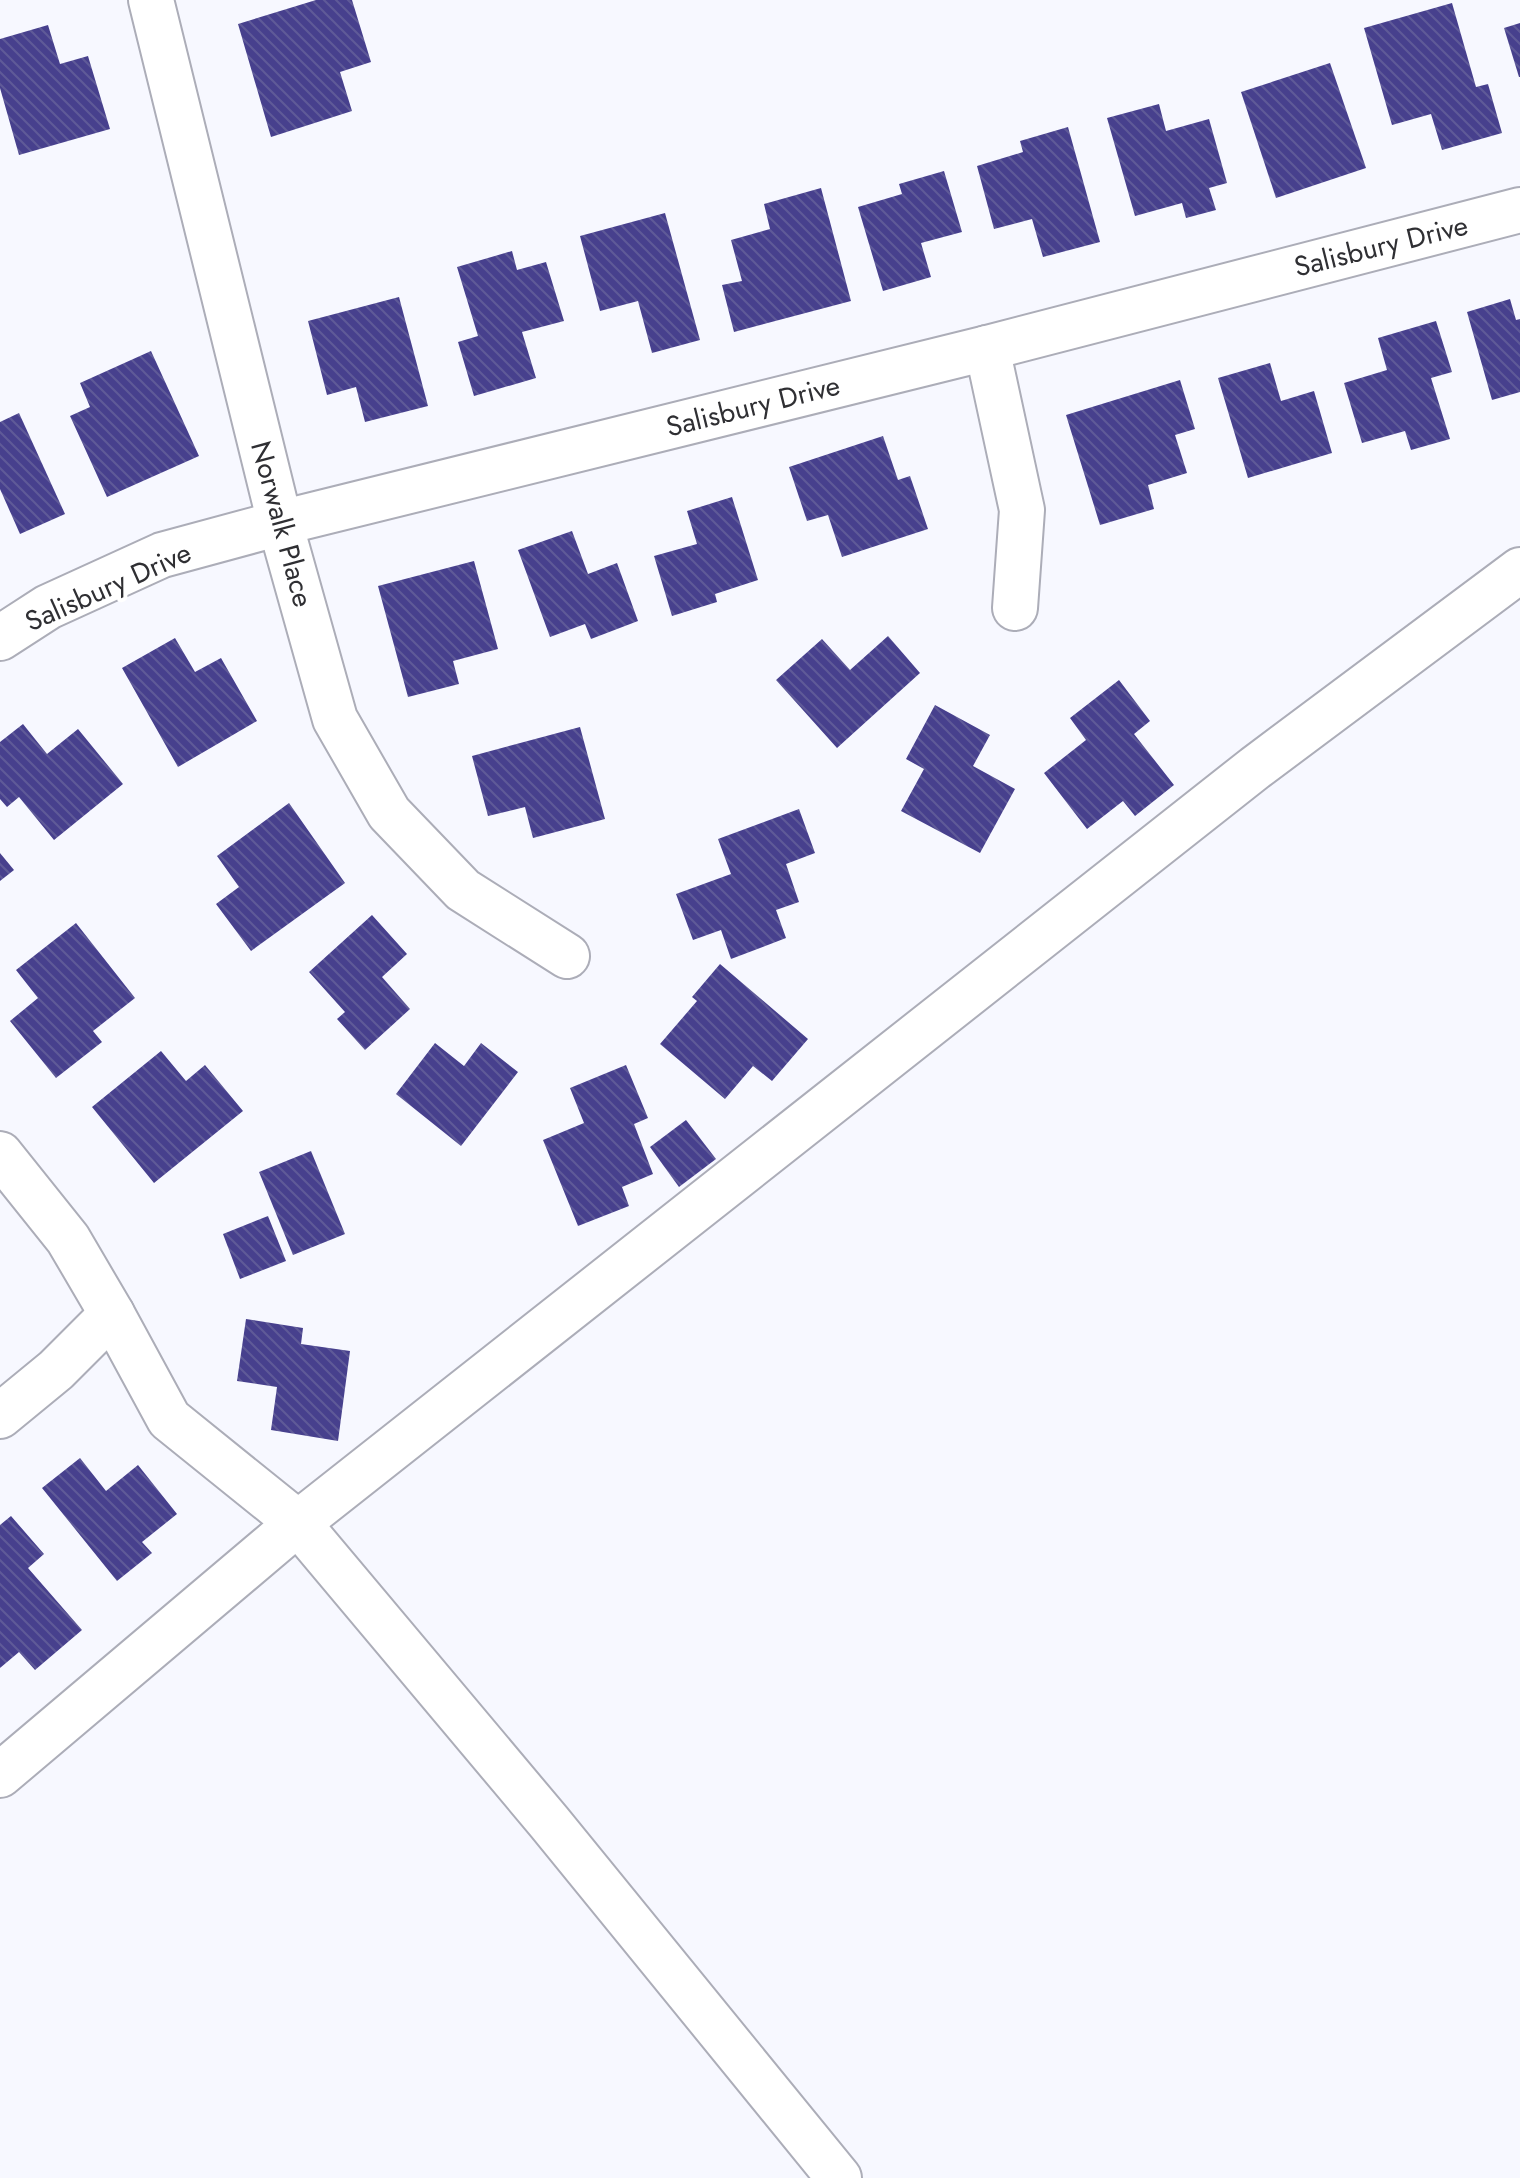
<svg xmlns="http://www.w3.org/2000/svg" width="1520" height="2178" font-family="Jost,sans-serif">
  <style>
    .building { fill: url(#building-back-hatch) }
    .lines { fill: none; stroke-linecap: round; stroke-linejoin: round }
    .minor-casing { stroke: #acadb8; stroke-width: 48 }
    .minor { stroke: #fff; stroke-width: 44 }
    .labels { text-anchor: middle; dominant-baseline: central; stroke-width: 8; stroke-linejoin: round; paint-order: stroke }
    .street-label { font-size: 28px; fill: #2f2f33; stroke: #fff }
  </style>
  <defs>
    <pattern id="building-back-hatch" width="6" height="6" patternUnits="userSpaceOnUse" patternTransform="scale(2)"><rect width="6" height="6" fill="#47408d"/><path d="M-1 5l2 2M0 0l6 6M5-1l2 2" fill="none" stroke="#5f5a98"/></pattern>
  </defs>
  <rect width="100%" height="100%" fill="#f7f8ff"/>
  <g class="building">
    <polygon points="316,0 352,0 371,62 340,72 352,111 271,137 238,24"/>
    <polygon points="1452,3 1476,87 1488,84 1502,133 1442,150 1431,114 1392,125 1364,28"/>
    <polygon points="1520,23 1520,77 1519,77 1504,28"/>
    <polygon points="48,25 60,64 88,56 110,129 19,155 0,88 0,39"/>
    <polygon points="1330,63 1366,168 1276,198 1241,92"/>
    <polygon points="1159,104 1166,131 1209,119 1227,183 1209,188 1216,210 1186,218 1182,203 1135,216 1107,118"/>
    <polygon points="1068,127 1100,242 1043,257 1032,219 994,229 977,166 1023,152 1020,141"/>
    <polygon points="944,171 962,232 921,243 931,277 883,291 858,207 902,194 899,184"/>
    <polygon points="821,188 851,301 734,332 722,285 742,281 731,240 770,229 764,204"/>
    <polygon points="665,213 700,340 652,353 638,301 600,311 580,236"/>
    <polygon points="512,251 517,270 546,262 564,321 522,332 536,378 474,396 458,342 478,336 457,267"/>
    <polygon points="399,297 428,406 365,422 356,387 327,395 308,321"/>
    <polygon points="1510,299 1516,320 1520,319 1520,392 1492,400 1467,312"/>
    <polygon points="1436,321 1452,372 1431,378 1450,439 1411,450 1405,431 1362,443 1344,383 1387,370 1378,338"/>
    <polygon points="151,351 199,456 107,497 70,416 90,407 80,383"/>
    <polygon points="1270,363 1281,401 1314,391 1332,453 1248,478 1218,378"/>
    <polygon points="1180,380 1195,429 1175,435 1187,473 1148,485 1154,509 1100,525 1066,415"/>
    <polygon points="19,413 65,514 20,534 0,489 0,422"/>
    <polygon points="883,436 898,480 910,476 928,529 842,557 828,515 807,521 789,467"/>
    <polygon points="732,497 758,580 715,594 717,602 672,616 654,556 697,544 687,511"/>
    <polygon points="572,531 588,574 617,563 638,621 591,639 585,624 550,637 518,550"/>
    <polygon points="474,561 498,649 453,661 459,684 408,697 378,586"/>
    <polygon points="888,636 920,673 837,748 776,680 822,639 850,670"/>
    <polygon points="175,638 195,672 221,658 257,721 178,767 122,668"/>
    <polygon points="1119,680 1150,721 1134,734 1174,785 1135,816 1123,801 1087,829 1044,773 1086,740 1070,718"/>
    <polygon points="935,705 990,735 973,766 1015,789 980,853 901,811 924,769 906,759"/>
    <polygon points="23,724 47,754 78,729 123,784 54,840 19,797 7,807 0,799 0,742"/>
    <polygon points="580,727 605,819 533,838 525,807 488,816 472,756"/>
    <polygon points="289,803 345,883 251,951 216,904 239,887 217,856"/>
    <polygon points="799,809 815,853 786,864 799,902 776,910 786,938 731,959 721,930 693,940 676,894 731,874 718,839"/>
    <polygon points="0,853 14,870 0,881"/>
    <polygon points="372,915 407,954 382,977 410,1009 365,1050 337,1019 345,1012 309,972"/>
    <polygon points="76,923 135,998 93,1031 102,1042 56,1078 10,1021 38,998 16,970"/>
    <polygon points="720,964 808,1039 772,1081 753,1066 725,1099 660,1044 697,1001 692,997"/>
    <polygon points="435,1043 464,1066 481,1043 518,1072 461,1146 396,1094"/>
    <polygon points="161,1051 186,1081 205,1065 243,1111 154,1183 92,1107"/>
    <polygon points="626,1065 648,1118 634,1124 653,1174 622,1187 629,1206 578,1226 543,1140 584,1123 570,1088"/>
    <polygon points="686,1120 716,1159 679,1187 650,1147"/>
    <polygon points="311,1151 345,1234 293,1255 259,1172"/>
    <polygon points="268,1216 286,1261 240,1279 223,1234"/>
    <polygon points="246,1319 303,1328 301,1344 350,1351 338,1441 271,1430 277,1387 237,1381"/>
    <polygon points="80,1458 106,1491 138,1465 177,1514 142,1542 152,1553 117,1581 42,1488"/>
    <polygon points="11,1516 44,1554 28,1568 82,1630 35,1670 19,1652 0,1668 0,1525"/>
  </g>
  <g class="lines">
    <g class="minor-casing">
      <g id="minor">
        <polyline points="151,0 280,523 335,719 389,813 463,890 567,956"/>
        <polyline points="987,348 1022,510 1015,608"/>
        <polyline points="0,638 48,607 162,555 280,523 987,348 1520,210"/>
        <polyline points="0,1154 68,1239 112,1314 169,1419 298,1523 549,1822 839,2178"/>
        <polyline points="0,1416 56,1370 112,1314"/>
        <polyline points="0,1775 298,1523 1255,768 1520,570"/>
      </g>
    </g>
    <use href="#minor" class="minor"/>
  </g>
  <g class="labels">
    <g class="street-label">
      <text transform="translate(1381 246) rotate(-14)">Salisbury Drive</text>
      <text transform="translate(753 406) rotate(-14)">Salisbury Drive</text>
      <text transform="translate(282 524) rotate(75)">Norwalk Place</text>
      <text transform="translate(108 587) rotate(-24)">Salisbury Drive</text>
    </g>
  </g>
</svg>
